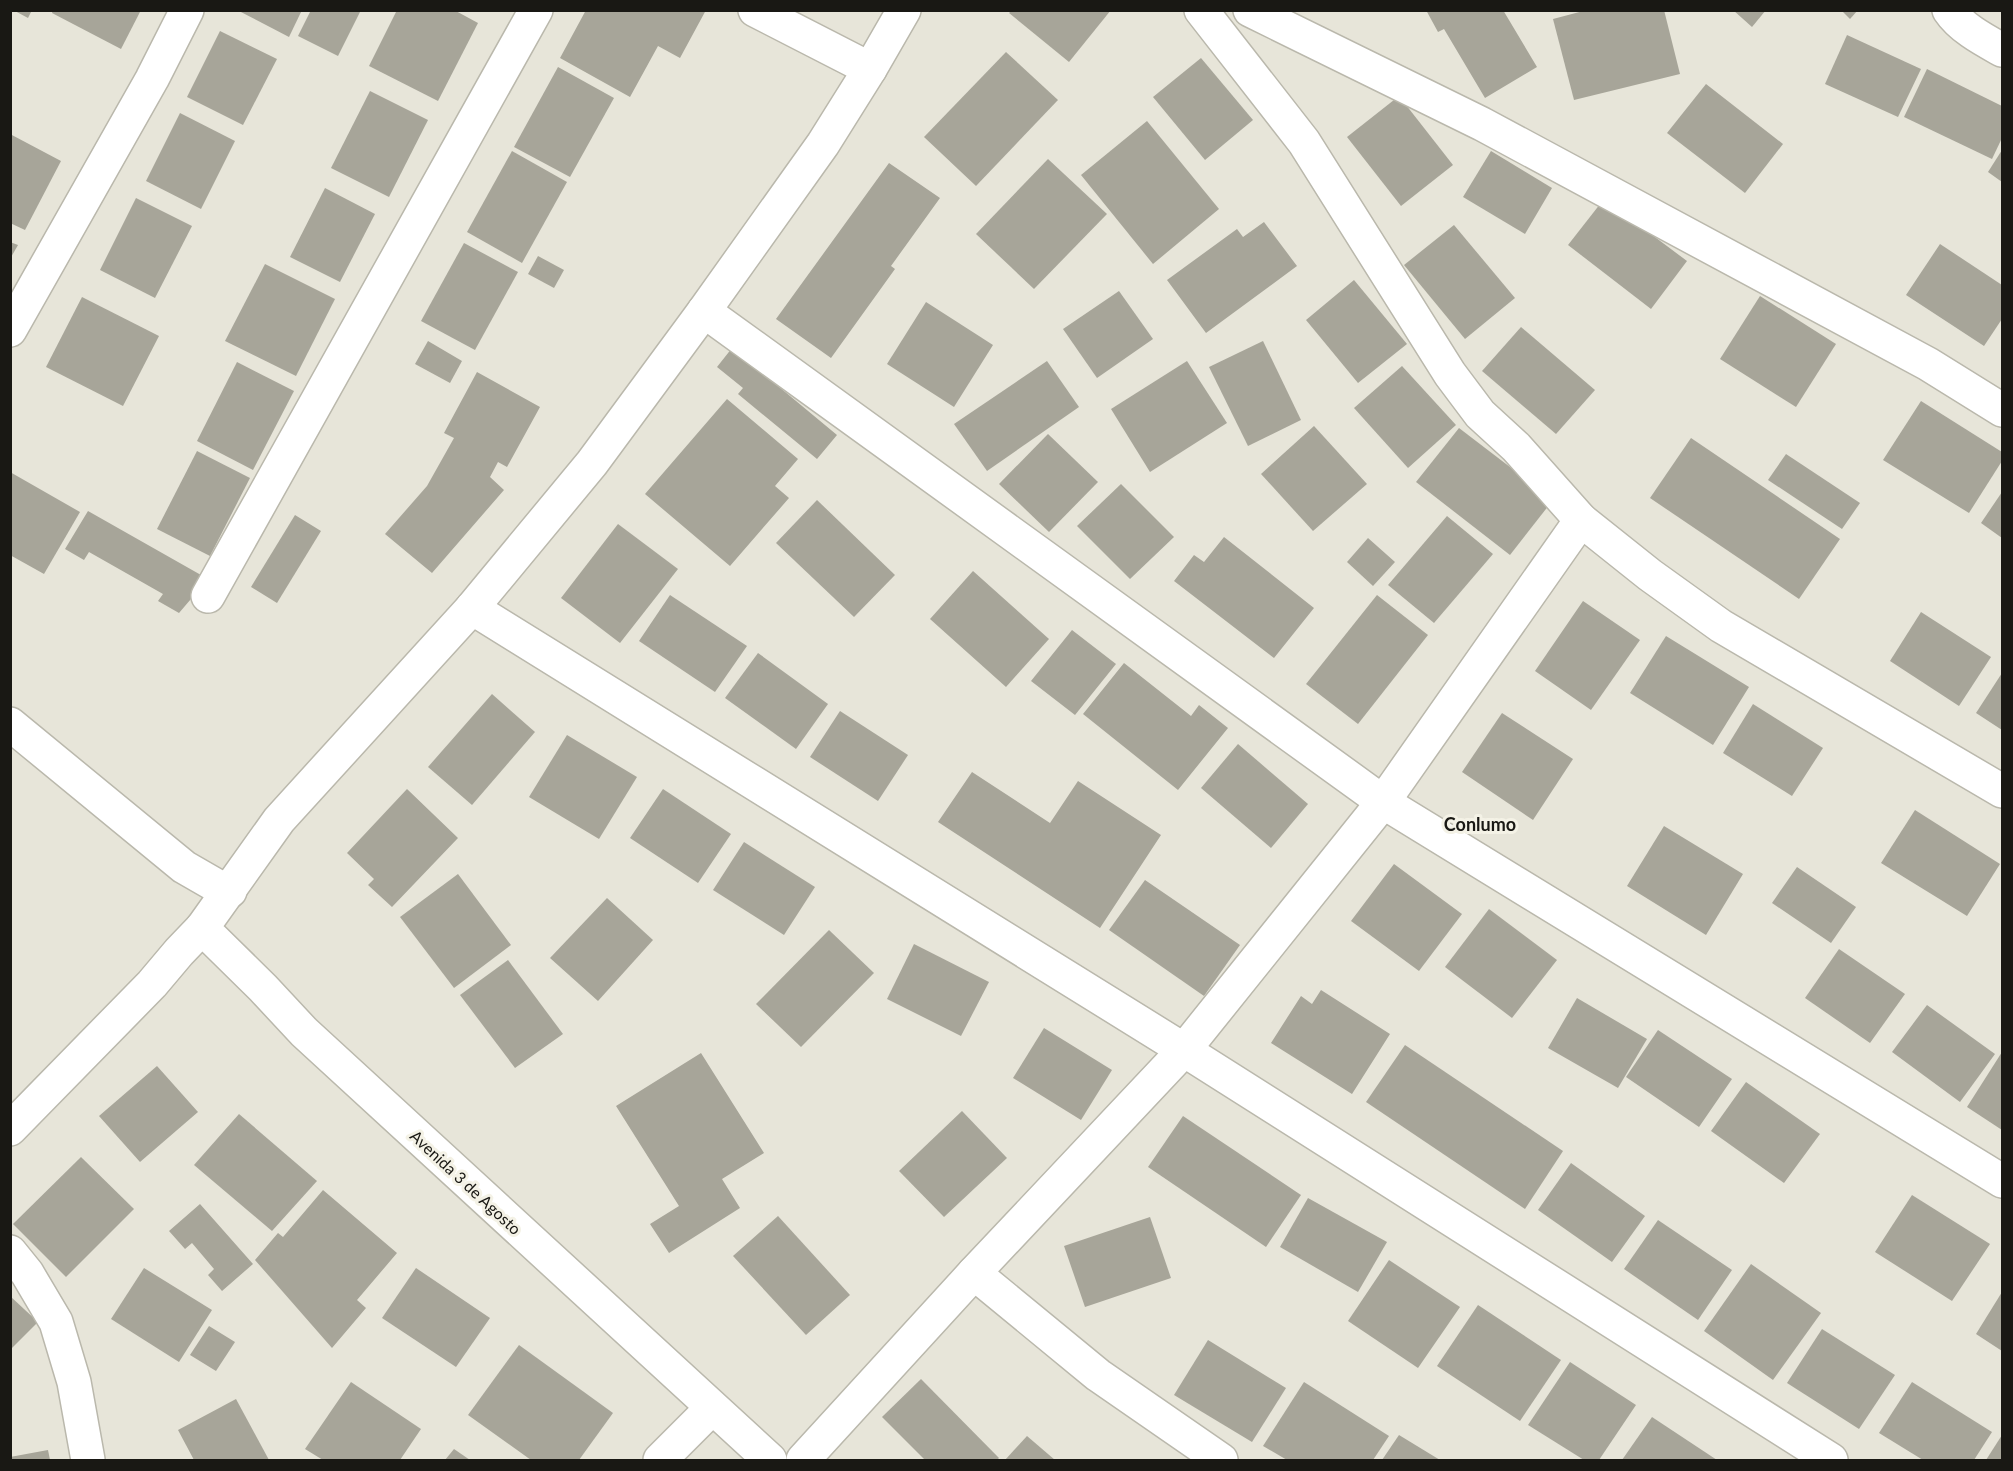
<svg xmlns="http://www.w3.org/2000/svg" width="2013" height="1471" font-family="Lato,sans-serif">
  <style>
    .building { fill: #a7a599 }
    .lines { fill: none; stroke-linecap: round; stroke-linejoin: round }
    .minor-casing { stroke: #bab8ac; stroke-width: 36 }
    .minor { stroke: #fff; stroke-width: 33 }
    .labels { text-anchor: middle; dominant-baseline: central; stroke-width: 6; stroke-linejoin: round; paint-order: stroke }
    .street-label { font-size: 16px; fill: #191814; stroke: #f4f2e6 }
    .neighbourhood-label { font-size: 18px; font-weight: bold; fill: #191814; stroke: #f4f2e6 }
  </style>
  <rect width="100%" height="100%" fill="#e7e5d9"/>
  <g class="building">
    <polygon points="13,10 32,10 28,18"/>
    <polygon points="53,10 141,10 121,49 52,13"/>
    <polygon points="237,10 302,10 289,37"/>
    <polygon points="311,10 361,10 338,56 298,36"/>
    <polygon points="397,10 454,10 478,23 438,101 369,66"/>
    <polygon points="586,10 653,10 657,12 658,10 706,10 680,58 658,46 630,97 560,58"/>
    <polygon points="1012,10 1111,10 1069,62 1009,13"/>
    <polygon points="1426,10 1503,10 1537,67 1485,98 1444,29 1438,32"/>
    <polygon points="1587,10 1664,10 1680,74 1574,100 1553,19"/>
    <polygon points="1733,10 1766,10 1752,27"/>
    <polygon points="1841,10 1858,10 1850,19"/>
    <polygon points="220,31 277,59 243,125 187,97"/>
    <polygon points="1847,35 1921,69 1898,117 1825,84"/>
    <polygon points="1006,52 1058,100 976,186 924,137"/>
    <polygon points="1201,58 1253,120 1205,160 1153,97"/>
    <polygon points="558,67 614,98 570,177 514,147"/>
    <polygon points="1927,69 2002,106 2002,138 1992,159 1904,117"/>
    <polygon points="1706,84 1783,144 1745,193 1667,133"/>
    <polygon points="370,91 428,120 389,197 331,168"/>
    <polygon points="1399,96 1453,165 1401,206 1347,137"/>
    <polygon points="180,113 235,141 201,209 146,181"/>
    <polygon points="1147,121 1219,209 1153,264 1081,175"/>
    <polygon points="10,134 61,161 25,230 10,223"/>
    <polygon points="2002,150 2002,182 1988,172"/>
    <polygon points="512,151 567,182 522,263 467,232"/>
    <polygon points="1491,151 1552,188 1525,234 1463,197"/>
    <polygon points="1048,159 1107,214 1034,289 976,234"/>
    <polygon points="889,163 940,198 891,266 895,269 831,358 776,319"/>
    <polygon points="325,188 375,214 340,282 290,257"/>
    <polygon points="136,198 192,226 155,298 100,270"/>
    <polygon points="1604,199 1687,261 1651,309 1568,245"/>
    <polygon points="1264,222 1297,266 1206,333 1167,280 1237,229 1243,237"/>
    <polygon points="1454,225 1515,298 1465,339 1404,265"/>
    <polygon points="10,242 18,245 10,259"/>
    <polygon points="464,243 518,272 475,350 421,321"/>
    <polygon points="1940,244 2002,285 2002,319 1984,346 1906,295"/>
    <polygon points="538,256 564,270 554,288 528,274"/>
    <polygon points="265,264 335,299 296,376 225,341"/>
    <polygon points="1354,280 1407,344 1358,383 1306,320"/>
    <polygon points="1119,291 1153,339 1097,378 1063,329"/>
    <polygon points="1760,296 1836,344 1796,407 1720,359"/>
    <polygon points="82,297 159,336 123,406 46,367"/>
    <polygon points="926,302 993,345 954,407 887,364"/>
    <polygon points="1521,327 1595,390 1556,434 1482,371"/>
    <polygon points="428,341 462,361 450,383 415,364"/>
    <polygon points="1263,341 1301,420 1248,446 1209,367"/>
    <polygon points="732,348 837,435 817,459 738,394 743,388 717,367"/>
    <polygon points="1047,361 1079,407 987,471 954,424"/>
    <polygon points="1187,361 1227,423 1150,472 1111,409"/>
    <polygon points="237,362 294,391 253,470 197,441"/>
    <polygon points="1402,366 1456,425 1408,468 1354,408"/>
    <polygon points="477,372 540,407 507,467 498,462 490,477 504,490 432,573 385,534 427,486 454,438 444,433"/>
    <polygon points="727,399 798,459 775,486 789,498 730,566 645,494"/>
    <polygon points="1921,401 2002,452 2002,461 1969,513 1883,460"/>
    <polygon points="1314,426 1367,484 1313,531 1261,474"/>
    <polygon points="1459,428 1553,500 1510,555 1416,482"/>
    <polygon points="1048,434 1098,482 1049,532 999,484"/>
    <polygon points="1691,438 1840,539 1799,599 1650,498"/>
    <polygon points="197,451 250,478 210,556 157,529"/>
    <polygon points="1786,454 1860,503 1842,529 1768,480"/>
    <polygon points="10,472 80,512 44,574 10,555"/>
    <polygon points="1121,484 1174,537 1130,579 1077,526"/>
    <polygon points="2002,492 2002,538 1981,523"/>
    <polygon points="817,500 895,575 854,617 776,543"/>
    <polygon points="88,511 208,579 179,613 158,601 163,594 89,552 84,560 65,549"/>
    <polygon points="295,515 321,531 277,603 251,587"/>
    <polygon points="1447,516 1493,554 1434,623 1388,585"/>
    <polygon points="618,524 678,569 620,643 561,598"/>
    <polygon points="1224,537 1314,608 1274,658 1174,581 1194,555 1204,562"/>
    <polygon points="1368,538 1395,562 1373,586 1347,562"/>
    <polygon points="973,571 1049,639 1006,687 930,619"/>
    <polygon points="670,595 747,646 715,692 639,641"/>
    <polygon points="1377,595 1428,635 1358,724 1306,684"/>
    <polygon points="1583,601 1640,640 1591,710 1535,671"/>
    <polygon points="1921,612 1991,657 1959,706 1890,661"/>
    <polygon points="1072,630 1116,664 1075,715 1031,681"/>
    <polygon points="1666,636 1749,687 1713,745 1630,693"/>
    <polygon points="758,653 828,704 796,749 725,698"/>
    <polygon points="1124,663 1191,716 1199,705 1228,728 1178,790 1083,714"/>
    <polygon points="2002,673 2002,730 1976,713"/>
    <polygon points="492,694 535,732 472,805 428,767"/>
    <polygon points="1753,704 1823,748 1792,796 1723,753"/>
    <polygon points="840,711 908,755 878,801 810,757"/>
    <polygon points="1502,713 1573,759 1533,820 1462,772"/>
    <polygon points="567,735 637,777 599,839 529,797"/>
    <polygon points="1238,744 1308,804 1271,848 1201,788"/>
    <polygon points="972,772 1050,823 1078,781 1161,835 1100,928 938,822"/>
    <polygon points="407,789 458,838 392,907 368,885 374,879 347,853"/>
    <polygon points="663,789 731,834 698,883 630,838"/>
    <polygon points="1915,810 2000,864 1967,916 1881,863"/>
    <polygon points="1664,826 1743,874 1706,935 1627,886"/>
    <polygon points="744,842 815,887 784,935 713,890"/>
    <polygon points="1394,864 1462,914 1419,971 1351,921"/>
    <polygon points="1797,867 1856,907 1831,943 1772,903"/>
    <polygon points="458,874 511,945 454,988 400,917"/>
    <polygon points="1145,880 1240,945 1204,996 1109,930"/>
    <polygon points="607,898 653,940 598,1001 550,958"/>
    <polygon points="1489,909 1557,960 1512,1018 1445,967"/>
    <polygon points="829,930 874,973 801,1047 756,1004"/>
    <polygon points="914,944 989,982 961,1036 887,999"/>
    <polygon points="1839,949 1905,994 1870,1043 1805,998"/>
    <polygon points="508,960 563,1034 515,1068 460,995"/>
    <polygon points="1321,990 1390,1034 1352,1094 1271,1043 1301,996 1312,1004"/>
    <polygon points="1577,998 1647,1039 1618,1088 1548,1048"/>
    <polygon points="1927,1005 1995,1054 1960,1102 1892,1052"/>
    <polygon points="1044,1028 1112,1070 1081,1120 1013,1078"/>
    <polygon points="1658,1030 1732,1079 1699,1127 1626,1077"/>
    <polygon points="1405,1045 1563,1151 1525,1209 1366,1102"/>
    <polygon points="2002,1052 2002,1130 1967,1107"/>
    <polygon points="701,1053 764,1153 722,1179 740,1208 669,1253 650,1224 679,1206 616,1106"/>
    <polygon points="157,1066 198,1112 140,1162 99,1116"/>
    <polygon points="1746,1082 1820,1134 1784,1183 1711,1131"/>
    <polygon points="962,1111 1007,1158 944,1217 899,1171"/>
    <polygon points="239,1114 317,1181 272,1231 194,1165"/>
    <polygon points="1183,1116 1301,1195 1266,1247 1148,1167"/>
    <polygon points="81,1157 134,1209 66,1277 13,1224"/>
    <polygon points="1571,1163 1645,1216 1612,1262 1538,1210"/>
    <polygon points="323,1190 397,1253 357,1300 366,1308 332,1348 255,1260 278,1233 283,1237"/>
    <polygon points="1912,1195 1990,1244 1952,1301 1875,1252"/>
    <polygon points="1308,1198 1387,1242 1358,1292 1280,1247"/>
    <polygon points="200,1204 253,1264 222,1291 208,1275 214,1269 192,1243 185,1249 169,1231"/>
    <polygon points="778,1216 850,1295 806,1335 733,1256"/>
    <polygon points="1150,1217 1171,1278 1085,1307 1064,1246"/>
    <polygon points="1658,1220 1732,1270 1698,1320 1624,1269"/>
    <polygon points="1389,1260 1460,1307 1418,1368 1348,1321"/>
    <polygon points="1751,1264 1821,1313 1773,1380 1704,1331"/>
    <polygon points="144,1268 212,1310 179,1362 111,1319"/>
    <polygon points="416,1268 490,1318 456,1367 382,1318"/>
    <polygon points="2002,1292 2002,1351 1976,1334"/>
    <polygon points="10,1296 38,1322 10,1350"/>
    <polygon points="1478,1305 1561,1360 1520,1421 1437,1366"/>
    <polygon points="209,1326 235,1342 216,1371 190,1355"/>
    <polygon points="1822,1329 1895,1375 1859,1429 1787,1383"/>
    <polygon points="1208,1340 1286,1388 1252,1442 1174,1395"/>
    <polygon points="519,1345 613,1413 579,1460 531,1460 468,1415"/>
    <polygon points="1570,1362 1636,1405 1599,1460 1584,1460 1528,1425"/>
    <polygon points="921,1379 999,1458 997,1460 925,1460 882,1417"/>
    <polygon points="351,1382 421,1429 400,1460 323,1460 305,1449"/>
    <polygon points="1304,1382 1389,1436 1373,1460 1287,1460 1263,1446"/>
    <polygon points="1912,1382 1992,1432 1974,1460 1923,1460 1879,1433"/>
    <polygon points="236,1399 269,1460 194,1460 178,1430"/>
    <polygon points="1652,1417 1717,1460 1622,1460"/>
    <polygon points="1399,1435 1440,1460 1382,1460"/>
    <polygon points="2002,1435 2002,1460 1986,1460"/>
    <polygon points="1027,1436 1055,1460 1005,1460"/>
    <polygon points="454,1449 470,1460 445,1460"/>
    <polygon points="48,1450 50,1460 10,1460 10,1457"/>
  </g>
  <g class="lines">
    <g class="minor-casing">
      <g id="minor">
        <polyline points="755,10 870,69"/>
        <polyline points="1201,10 1304,142 1450,374 1480,414 1516,447 1581,520 1650,575 1721,626 2002,791"/>
        <polyline points="1250,10 1482,124 1928,364 2002,410"/>
        <path d="M1949,10C1961,28 1984,40 2002,50"/>
        <polyline points="704,311 1383,802 2002,1181"/>
        <polyline points="10,330 152,79 187,10"/>
        <polyline points="208,596 536,10"/>
        <polyline points="472,608 1184,1050 1831,1460"/>
        <polyline points="10,724 184,867 217,886 230,891"/>
        <polyline points="10,1129 152,984 179,952 202,928"/>
        <polyline points="10,1252 27,1273 56,1322 74,1382 88,1460"/>
        <polyline points="974,1273 1098,1375 1221,1460"/>
        <polyline points="660,1460 712,1408"/>
        <polyline points="770,1460 304,1032 263,988 202,928 279,820 472,608 592,463 704,311 823,144 870,69 904,10"/>
        <polyline points="803,1460 974,1273 1184,1050 1383,802 1581,520"/>
      </g>
    </g>
    <use href="#minor" class="minor"/>
  </g>
  <g class="labels">
    <g class="street-label">
      <text transform="translate(466 1182) rotate(43)">Avenida 3 de Agosto</text>
    </g>
    <g class="neighbourhood-label">
      <text x="1480" y="824">Conlumo</text>
    </g>
  </g>
  <rect width="2013" height="1471" fill="none" stroke="#191814" stroke-width="24"/>
</svg>
